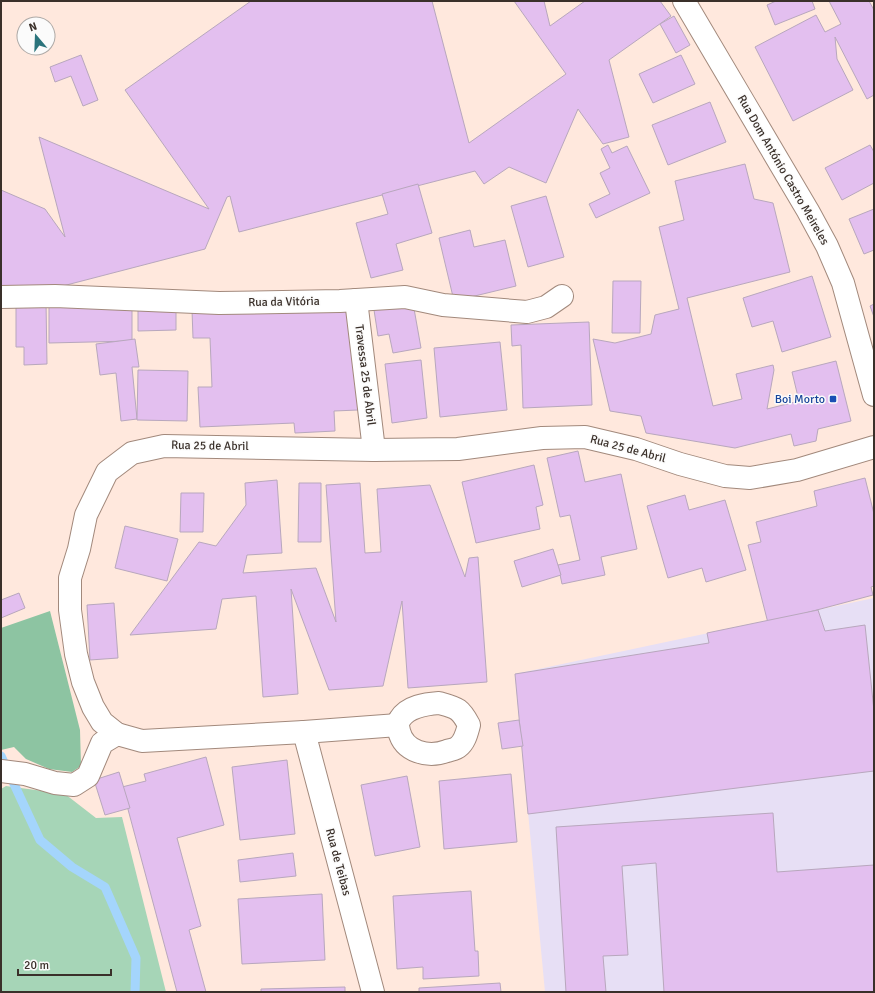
<svg xmlns="http://www.w3.org/2000/svg" width="875" height="993" font-family="Signika,sans-serif">
  <style>
    .industrial { fill: #e7dff5 }
    .green { fill: #a6d5b7 }
    .forest { fill: #8dc4a2 }
    .lines { fill: none; stroke-linecap: round; stroke-linejoin: round }
    .stream { stroke: #a4d5fc; stroke-width: 9 }
    .building { fill: #e3bfef; stroke: #b8a7bd }
    .street-casing { stroke: #a2897c; stroke-width: 24 }
    .secondary-casing { stroke: #a2897c; stroke-width: 24 }
    .street { stroke: #fff; stroke-width: 22 }
    .secondary { stroke: #fff; stroke-width: 22 }
    .transit-dot { fill: #1a4fb4; stroke: #fbfbfb; stroke-width: 1.5 }
    .labels { text-anchor: middle; dominant-baseline: central; stroke-width: 3; stroke-linejoin: round; paint-order: stroke }
    .street-label { font-size: 12px; fill: #3a302a; stroke: #fbfbfb }
    .transit-label { font-size: 12px; fill: #164399; stroke: #fbfbfb; text-anchor: end }
  </style>
  <rect width="100%" height="100%" fill="#ffe8dd"/>
  <polygon class="industrial" points="874,598 874,992 545,992 515,674"/>
  <polygon class="green" points="6,786 65,794 96,818 122,817 166,992 1,992 1,789"/>
  <polygon class="forest" points="50,611 80,730 81,766 72,772 49,769 26,759 14,747 1,750 1,628"/>
  <g class="lines">
    <polyline class="stream" points="1,756 40,840 72,867 105,887 136,958 135,992"/>
  </g>
  <g class="building">
    <polygon points="251,1 432,1 469,143 566,74 514,1 544,1 550,26 585,1 660,1 671,16 609,60 629,137 603,144 578,109 546,183 509,167 484,184 475,171 239,232 230,196 227,197 205,249 1,302 1,190 45,209 65,237 39,137 209,209 125,90"/>
    <polygon points="776,1 812,1 815,9 775,25 767,5"/>
    <polygon points="829,1 869,1 874,10 874,95 867,99 835,37 837,59 853,90 793,121 755,47 816,15 825,32 841,24"/>
    <polygon points="674,16 690,45 676,53 660,24"/>
    <polygon points="81,55 98,100 83,106 71,76 55,82 50,67"/>
    <polygon points="681,55 695,84 653,103 639,74"/>
    <polygon points="710,102 726,142 668,165 652,125"/>
    <polygon points="608,145 612,153 627,146 650,193 596,218 589,204 610,194 600,173 610,168 601,149"/>
    <polygon points="870,145 874,152 874,183 842,200 825,168"/>
    <polygon points="745,164 754,199 773,203 790,272 687,298 713,406 742,399 736,374 773,365 774,370 767,409 799,401 792,372 836,361 851,421 818,429 816,441 794,446 791,434 735,448 646,433 641,416 610,411 593,339 615,343 651,334 655,315 679,309 659,227 684,220 675,181"/>
    <polygon points="418,184 432,233 396,244 403,270 371,278 356,223 388,214 382,194"/>
    <polygon points="546,196 564,257 528,267 511,206"/>
    <polygon points="874,209 874,250 864,254 849,219"/>
    <polygon points="470,230 474,247 505,240 516,286 454,301 439,238"/>
    <polygon points="812,276 831,337 782,352 773,321 752,327 743,298"/>
    <polygon points="613,281 641,281 640,333 612,333"/>
    <polygon points="46,302 47,364 24,365 24,347 16,347 16,303"/>
    <polygon points="49,302 132,306 132,341 49,343"/>
    <polygon points="176,303 176,330 138,331 138,304"/>
    <polygon points="413,303 421,348 393,353 389,334 378,336 374,310"/>
    <polygon points="874,304 874,317 870,306"/>
    <polygon points="353,309 358,410 334,411 335,431 295,433 294,423 200,427 198,387 212,387 210,338 193,338 192,310"/>
    <polygon points="589,322 592,405 523,408 521,345 512,346 511,325"/>
    <polygon points="135,339 139,367 132,367 137,419 121,421 116,373 100,375 96,344"/>
    <polygon points="500,342 507,410 440,417 434,348"/>
    <polygon points="421,360 427,418 392,423 385,364"/>
    <polygon points="138,370 188,371 187,421 137,420"/>
    <polygon points="578,451 585,482 621,474 637,549 601,557 605,575 562,584 558,565 580,560 570,515 560,517 547,458"/>
    <polygon points="534,465 543,505 536,507 540,529 476,543 462,482"/>
    <polygon points="865,478 874,514 874,586 871,587 873,595 768,623 748,545 761,542 756,522 817,506 814,491"/>
    <polygon points="277,480 282,553 247,555 243,573 316,568 336,622 326,485 360,483 365,553 381,552 377,489 430,485 465,577 469,558 478,557 487,682 408,688 402,601 383,686 329,690 291,589 298,694 263,697 256,596 222,599 216,629 130,635 199,542 216,546 246,505 245,483"/>
    <polygon points="299,483 321,483 321,542 298,542"/>
    <polygon points="181,493 204,493 203,532 180,532"/>
    <polygon points="685,495 689,510 725,500 746,570 706,582 702,568 668,578 647,506"/>
    <polygon points="125,526 178,539 167,581 115,568"/>
    <polygon points="553,549 561,575 522,587 514,561"/>
    <polygon points="19,593 25,608 1,618 1,600"/>
    <polygon points="114,603 118,658 90,660 87,605"/>
    <polygon points="818,610 825,631 865,625 874,711 874,771 528,814 515,674 709,643 707,633"/>
    <polygon points="519,720 523,746 502,749 498,723"/>
    <polygon points="206,757 224,825 177,838 201,926 189,930 206,992 177,992 122,787 146,781 144,774"/>
    <polygon points="287,760 295,834 240,840 232,767"/>
    <polygon points="119,772 130,808 105,815 94,780"/>
    <polygon points="511,774 517,842 444,849 439,781"/>
    <polygon points="407,776 420,847 375,856 361,785"/>
    <polygon points="773,813 777,872 874,865 874,992 664,992 656,863 622,866 628,955 603,956 606,992 566,992 556,827"/>
    <polygon points="293,853 296,876 240,882 238,860"/>
    <polygon points="471,891 475,951 478,951 479,976 423,979 423,967 397,969 393,896"/>
    <polygon points="322,894 325,960 242,964 238,899"/>
    <polygon points="500,983 501,992 419,992 419,988"/>
    <polygon points="345,987 345,992 261,992 261,989"/>
  </g>
  <g class="lines">
    <g class="street-casing">
      <g id="street">
        <polyline points="1,297 55,296 219,303 340,301 405,297 443,305 527,312 546,307 562,296"/>
        <polyline points="356,300 374,450"/>
        <path d="M439,703C457,708 460,708 469,725C467,732 465,742 458,747C456,749 450,750 447,751C428,758 404,752 399,731C398,726 397,723 400,719C408,706 426,704 439,703Z"/>
        <polyline points="398,725 304,732 142,741 117,734 102,722 93,707 83,682 76,654 70,610 70,578 79,549 86,515 107,472 132,453 164,446 374,450 458,449 542,438 585,437 636,449 680,464 725,476 750,478 797,470 874,447"/>
        <polyline points="304,732 373,992"/>
        <polyline points="1,771 25,774 55,783 74,785 88,776 102,743 117,734"/>
      </g>
    </g>
    <g class="secondary-casing">
      <polyline id="secondary" points="684,1 808,211 827,246 843,283 874,395"/>
    </g>
    <use href="#street" class="street"/>
    <use href="#secondary" class="secondary"/>
  </g>
  <rect class="transit-dot" x="829" y="395" width="8" height="8" rx="2"/>
  <g class="labels">
    <g class="street-label">
      <text transform="translate(783 170) rotate(60)">Rua Dom António Castro Meireles</text>
      <text transform="translate(284 302) rotate(-1)">Rua da Vitória</text>
      <text transform="translate(365 375) rotate(83)">Travessa 25 de Abril</text>
      <text transform="translate(210 446) rotate(1)">Rua 25 de Abril</text>
      <text transform="translate(628 449) rotate(15)">Rua 25 de Abril</text>
      <text transform="translate(338 862) rotate(75)">Rua de Teibas</text>
    </g>
    <g class="transit-label">
      <text x="825" y="399">Boi Morto</text>
    </g>
  </g>
  <rect width="875" height="993" fill="none" stroke="#3a302a" stroke-width="4"/>
  <g transform="translate(36 36) rotate(341)"><circle r="19" fill="#fbfbfb" stroke="#aeaaa7"/>
  <path d="M0-3L7 15L0 10L-7 15Z" fill="#2b747c"/>
  <text y="-6" font-size="11" font-weight="bold" text-anchor="middle" fill="#3a302a">N</text>
  </g>
  <path d="M18 969v6h93v-6" fill="none" stroke="#3a302a" stroke-width="2"/>
  <text x="24" y="969" font-size="12" fill="#3a302a" stroke="#fbfbfb" stroke-width="3" paint-order="stroke">20 m</text>
</svg>
